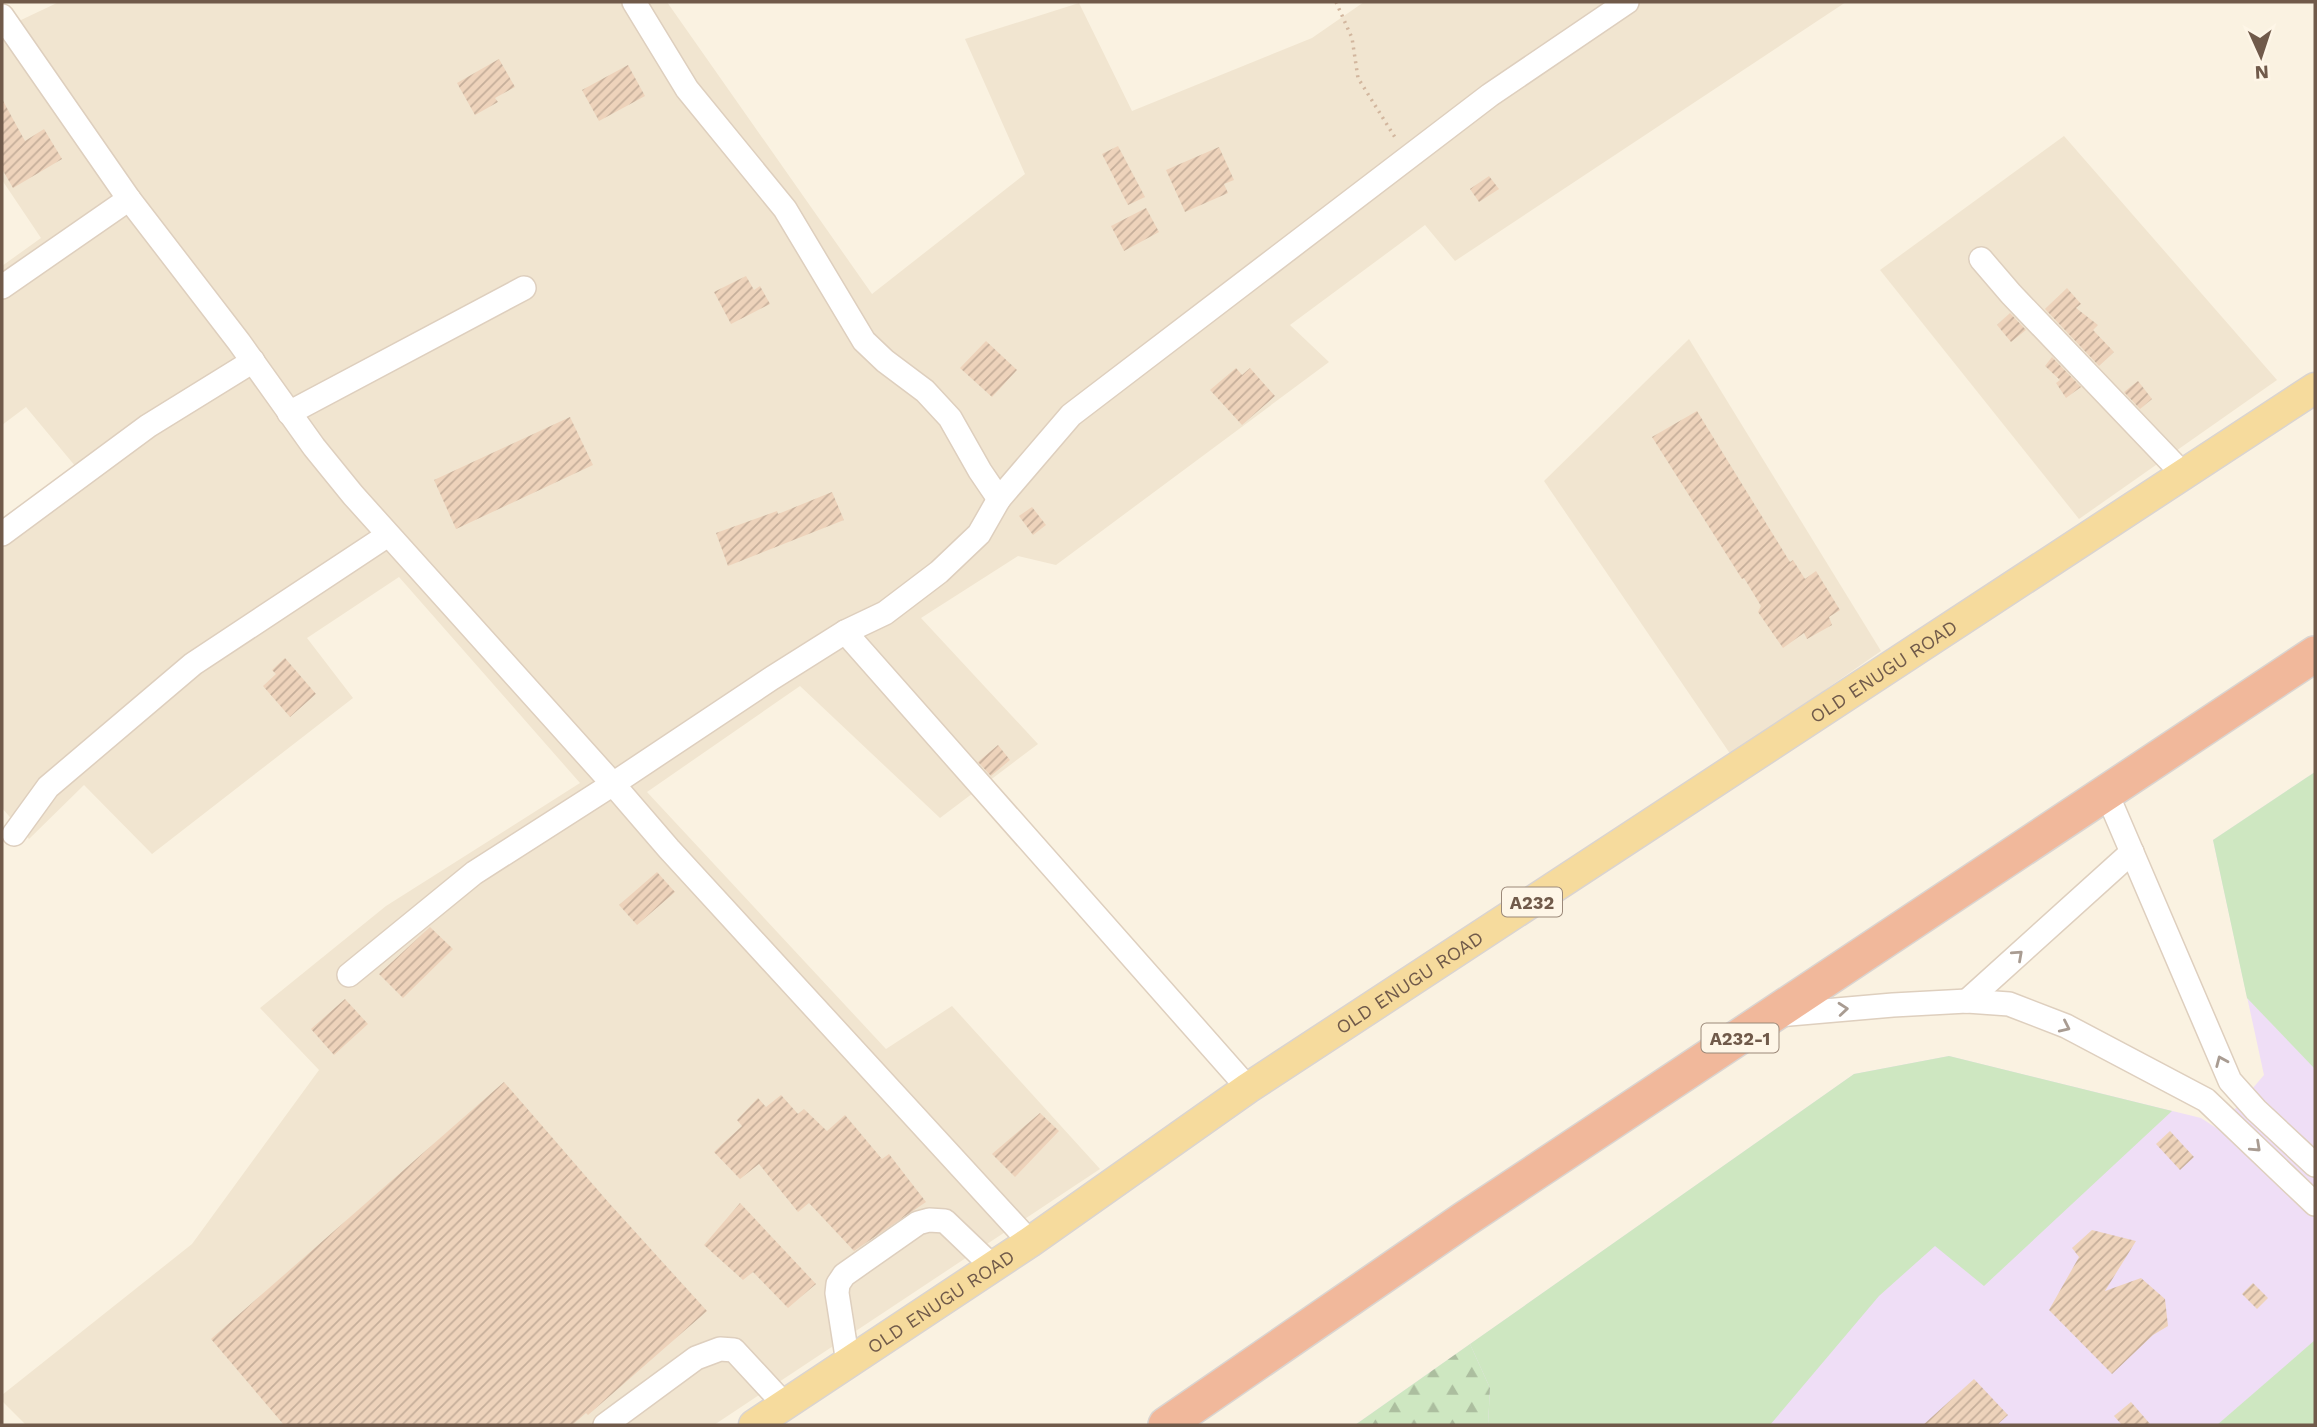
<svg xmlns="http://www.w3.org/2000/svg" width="2317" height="1427" font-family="'Work Sans',sans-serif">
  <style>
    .residential { fill: #f1e5d0 }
    .education { fill: #efdef6 }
    .grass { fill: #cee7c1 }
    .forest { fill: url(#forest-firs) }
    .building { fill: url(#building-hatch) }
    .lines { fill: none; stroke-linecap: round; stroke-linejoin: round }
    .minor-casing { stroke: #decfbe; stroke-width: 26 }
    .major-casing { stroke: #dad4d0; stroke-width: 33 }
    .highway-casing { stroke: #dad4d0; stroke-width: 38 }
    .path { stroke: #d2b69e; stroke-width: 3.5; stroke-dasharray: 2 5; stroke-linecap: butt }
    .minor { stroke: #fff; stroke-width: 23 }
    .major { stroke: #f6db9d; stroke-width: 30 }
    .highway { stroke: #f1b89b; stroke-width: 35 }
    .oneway { stroke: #a99c92 }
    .labels { text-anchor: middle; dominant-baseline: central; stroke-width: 7; stroke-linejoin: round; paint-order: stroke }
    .shield { fill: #fef6e7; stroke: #9b8979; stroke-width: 2 }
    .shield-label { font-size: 18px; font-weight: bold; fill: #705a4a }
    .street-label { font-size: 19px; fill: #705a4a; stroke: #fef6e7 }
  </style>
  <defs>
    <pattern id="forest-firs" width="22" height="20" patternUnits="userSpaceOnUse" patternTransform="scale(1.75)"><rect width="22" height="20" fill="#cee7c1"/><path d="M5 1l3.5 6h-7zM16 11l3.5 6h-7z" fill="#acbe9f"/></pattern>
    <pattern id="building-hatch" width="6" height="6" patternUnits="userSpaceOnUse" patternTransform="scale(1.75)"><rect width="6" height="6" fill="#eed3bb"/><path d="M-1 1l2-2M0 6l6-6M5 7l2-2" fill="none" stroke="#c5ae9a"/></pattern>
  </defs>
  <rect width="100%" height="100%" fill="#faf2e1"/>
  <g class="residential">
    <polygon points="59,2 667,2 872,294 1025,174 965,39 1079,3 1132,111 1312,38 1364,2 1846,2 1455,261 1425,225 1290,325 1329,362 1056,565 1018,556 921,618 1038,744 940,818 800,686 647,792 886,1049 952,1006 1100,1169 714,1425 26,1425 2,1401 2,1395 192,1244 319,1070 260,1008 386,906 580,783 399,577 307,638 353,698 152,854 84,785 29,839 2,808 2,526 81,473 26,407 2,425 2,266 41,238 2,180 2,29"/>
    <polygon points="2064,136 2277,380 2079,519 1880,270"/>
    <polygon points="1689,339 1881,651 1731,755 1544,481"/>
  </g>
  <polygon class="education" points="2315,772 2315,1425 1355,1425 1854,1074 1949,1056 2201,1118 2218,1129 2264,1075 2213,840"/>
  <g class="grass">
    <polygon points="2315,772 2315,1069 2247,998 2213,840"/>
    <polygon points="1949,1056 2172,1111 1984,1286 1935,1246 1879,1296 1770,1425 1488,1425 1490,1388 1470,1344 1854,1074"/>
    <polygon points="2315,1340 2315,1425 2217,1425"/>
  </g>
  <polygon class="forest" points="1470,1344 1490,1388 1488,1425 1355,1425"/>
  <g class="building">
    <polygon points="499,59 515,87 495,98 498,102 475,115 457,83"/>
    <polygon points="628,65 645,96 599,121 582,90"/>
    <polygon points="2,99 25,141 44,129 62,159 13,188 2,169"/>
    <polygon points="1118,146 1145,197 1128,205 1102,154"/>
    <polygon points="1219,147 1234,180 1224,184 1228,193 1185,212 1166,170"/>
    <polygon points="1489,176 1499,189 1479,202 1470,189"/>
    <polygon points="1146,208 1159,232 1124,251 1111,226"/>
    <polygon points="746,276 754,290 760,286 770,304 731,324 714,292"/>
    <polygon points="2067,288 2081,304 2076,308 2098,325 2093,330 2114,352 2099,366 2045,309"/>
    <polygon points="2010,313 2026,330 2011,342 1997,325"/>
    <polygon points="986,341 1017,370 992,397 960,368"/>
    <polygon points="2052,357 2081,387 2066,398 2056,383 2060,380 2045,366"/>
    <polygon points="1236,368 1242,375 1250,368 1275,396 1242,425 1210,390"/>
    <polygon points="2138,381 2152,399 2140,409 2124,392"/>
    <polygon points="1697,411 1790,562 1793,560 1805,579 1816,571 1840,610 1829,617 1832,625 1807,639 1804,633 1783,648 1758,612 1761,606 1744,578 1742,579 1652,437"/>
    <polygon points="570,417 593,465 456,529 434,480"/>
    <polygon points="832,492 844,520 728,566 716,533 777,511 778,514"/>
    <polygon points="1032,507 1046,525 1033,535 1019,516"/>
    <polygon points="285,658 316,694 290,717 263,686 276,674 272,670"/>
    <polygon points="998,745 1010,760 991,776 978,762"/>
    <polygon points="657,872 675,892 637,925 619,905"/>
    <polygon points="430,927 453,949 403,998 379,974"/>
    <polygon points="345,999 368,1024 334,1055 311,1029"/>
    <polygon points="504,1082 609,1203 707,1311 588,1415 586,1413 572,1425 284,1425 211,1339"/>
    <polygon points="781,1095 798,1114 804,1109 827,1131 845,1115 882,1159 889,1154 926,1202 854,1251 809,1203 798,1212 759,1164 740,1179 714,1152 742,1126 737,1120 758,1098 766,1107"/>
    <polygon points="1040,1113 1059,1131 1015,1177 992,1154"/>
    <polygon points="2170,1131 2194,1157 2180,1170 2156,1144"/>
    <polygon points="740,1203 816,1284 788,1308 753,1272 743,1280 704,1245"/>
    <polygon points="2092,1230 2136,1241 2105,1291 2141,1278 2165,1299 2168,1326 2153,1335 2112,1374 2049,1310 2079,1257 2072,1248"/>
    <polygon points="2253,1283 2268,1298 2257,1309 2242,1294"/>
    <polygon points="1974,1379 2008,1415 1997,1425 1923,1425"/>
    <polygon points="2131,1402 2151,1425 2122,1425 2114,1416"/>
  </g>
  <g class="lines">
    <g class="minor-casing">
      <g id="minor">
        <polyline points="634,2 687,89 785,209 864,341 885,361 925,391 950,418 980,471 999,499"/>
        <polyline points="2,16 129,199 239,342 314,447 353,495 613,784 669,849 1030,1242"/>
        <polyline points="1981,259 2011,294 2184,475"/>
        <polyline points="2,287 129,199"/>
        <polyline points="289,413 524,288"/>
        <polyline points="2,534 148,426 253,361"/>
        <polyline points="845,632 1248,1088"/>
        <polyline points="2107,794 2230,1081 2256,1110 2315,1165"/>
        <polyline points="14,834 48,787 193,664 388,535"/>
        <polyline points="349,975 474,873 613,784 772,678 845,632 885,613 939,572 979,534 999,499 1071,415 1490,95 1627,2"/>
        <polyline points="1967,1001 2132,852"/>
        <polyline points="1778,1015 1893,1005 1967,1001 2009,1004 2066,1026 2206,1100 2315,1204"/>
        <polyline points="848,1363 837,1293 838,1284 844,1275 918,1223 929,1220 945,1221 992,1266"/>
        <polyline points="605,1425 696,1358 720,1349 734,1350 785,1405"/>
      </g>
    </g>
    <g class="major-casing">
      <g id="major">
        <path id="s1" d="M754,1425L1030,1242L1248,1088L2315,388"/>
      </g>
    </g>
    <g class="highway-casing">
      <polyline id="highway" points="1166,1425 1465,1219 2315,654"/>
    </g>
    <polyline class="path" points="1336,2 1352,38 1358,78 1396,139"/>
    <use href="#minor" class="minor"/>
    <use href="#major" class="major"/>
    <use href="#highway" class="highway"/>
  </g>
  <defs><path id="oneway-chevron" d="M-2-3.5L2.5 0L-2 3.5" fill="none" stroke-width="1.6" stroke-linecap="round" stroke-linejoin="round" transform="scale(1.75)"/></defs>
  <g class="oneway">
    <use href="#oneway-chevron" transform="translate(2018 955) rotate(-42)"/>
    <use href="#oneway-chevron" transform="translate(1843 1009) rotate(-5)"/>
    <use href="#oneway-chevron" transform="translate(2065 1027) rotate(25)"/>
    <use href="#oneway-chevron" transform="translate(2221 1061) rotate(-113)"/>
    <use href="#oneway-chevron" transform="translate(2256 1147) rotate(43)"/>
  </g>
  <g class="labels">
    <g class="shield">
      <rect x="1502" y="887.5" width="60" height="29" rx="5"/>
      <rect x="1701.5" y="1023.5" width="77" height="29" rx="5"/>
    </g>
    <g class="shield-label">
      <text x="1532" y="902">A232</text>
      <text x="1740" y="1038">A232-1</text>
    </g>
    <g class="street-label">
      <text stroke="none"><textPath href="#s1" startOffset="1358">OLD ENUGU ROAD</textPath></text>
      <text stroke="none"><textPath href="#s1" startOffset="791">OLD ENUGU ROAD</textPath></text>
      <text stroke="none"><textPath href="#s1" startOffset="224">OLD ENUGU ROAD</textPath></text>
    </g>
  </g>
  <rect width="2317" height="1427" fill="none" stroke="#705a4a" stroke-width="7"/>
  <g transform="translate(2261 56) rotate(177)" stroke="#fef6e7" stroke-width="5" paint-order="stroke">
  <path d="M0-5L12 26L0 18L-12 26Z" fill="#705a4a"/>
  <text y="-10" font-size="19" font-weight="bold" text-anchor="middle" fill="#705a4a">N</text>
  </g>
</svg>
